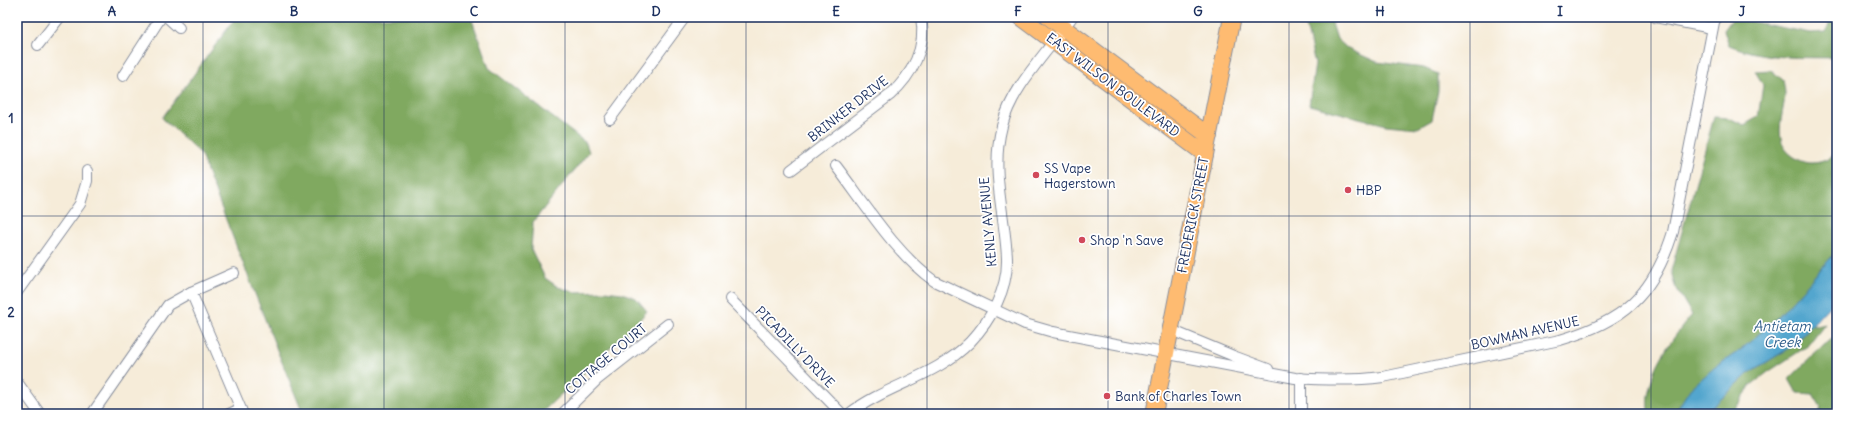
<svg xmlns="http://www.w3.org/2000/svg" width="1854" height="431" font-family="Delius,sans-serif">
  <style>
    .forest { fill: #80a960; stroke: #4e6c5f }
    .water { fill: #52a6ce; stroke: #366a96 }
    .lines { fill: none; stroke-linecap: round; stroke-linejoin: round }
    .street-casing { stroke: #888e9c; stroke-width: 12 }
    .primary-casing { stroke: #888e9c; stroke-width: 18 }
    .street { stroke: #fff; stroke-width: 10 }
    .primary { stroke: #febb71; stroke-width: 16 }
    .grid { fill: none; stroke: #1b2f5e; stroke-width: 1; stroke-opacity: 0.55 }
    .poi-dot { fill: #d1495b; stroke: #fff; stroke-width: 1.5 }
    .labels { text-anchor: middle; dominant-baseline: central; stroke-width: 3.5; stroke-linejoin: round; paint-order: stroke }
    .street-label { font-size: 13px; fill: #1b2f5e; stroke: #fff }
    .poi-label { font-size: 13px; fill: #1b2f5e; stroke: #fff; text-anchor: start }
    .water-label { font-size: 14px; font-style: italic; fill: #315f8b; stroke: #fff }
    .neatline { fill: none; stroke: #1b2f5e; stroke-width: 1.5 }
    .grid-label { font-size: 13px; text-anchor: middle; font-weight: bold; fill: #1b2f5e }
  </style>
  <rect width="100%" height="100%" fill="#fff"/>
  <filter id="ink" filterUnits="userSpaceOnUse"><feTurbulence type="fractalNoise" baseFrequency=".025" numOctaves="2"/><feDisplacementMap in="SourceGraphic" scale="8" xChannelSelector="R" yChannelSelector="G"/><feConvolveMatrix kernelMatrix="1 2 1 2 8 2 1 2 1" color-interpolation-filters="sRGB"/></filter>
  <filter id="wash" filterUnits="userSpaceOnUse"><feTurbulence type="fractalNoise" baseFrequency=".012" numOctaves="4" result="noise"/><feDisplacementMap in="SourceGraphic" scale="16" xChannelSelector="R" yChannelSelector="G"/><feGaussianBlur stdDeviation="0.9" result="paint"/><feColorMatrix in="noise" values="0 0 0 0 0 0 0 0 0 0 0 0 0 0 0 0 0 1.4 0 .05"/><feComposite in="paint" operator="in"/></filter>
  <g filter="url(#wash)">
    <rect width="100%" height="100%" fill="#f6ecd9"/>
    <g class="forest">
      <polygon points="236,17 471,17 489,68 586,143 589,152 533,222 531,249 545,278 558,287 574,292 605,291 622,293 636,298 647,311 637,323 540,414 303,414 277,350 200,153 162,118"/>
      <polygon points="1304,17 1330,17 1337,39 1348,49 1377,62 1424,68 1438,74 1438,91 1432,120 1418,128 1386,125 1309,105 1315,64"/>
      <path d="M1833,17H1837V58C1799,57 1765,60 1729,45L1724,30L1733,18L1810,33L1825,32Z"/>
      <path d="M1771,70L1783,80C1784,85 1785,90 1785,95C1784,110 1777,127 1782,142C1785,153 1799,162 1810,163C1821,163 1830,160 1837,151V251L1777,318L1742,349L1714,368L1676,409L1674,414H1648C1648,408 1647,401 1648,395C1653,365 1672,338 1692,315L1675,286L1671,271L1714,117L1729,118L1744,125L1758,117L1763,85L1755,71Z"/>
      <polygon points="1813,324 1815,326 1825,324 1809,345 1768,372 1751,385 1732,414 1705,414 1749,373 1791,347"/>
      <polygon points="1837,335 1837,414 1819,414 1821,407 1813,394 1797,393 1789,379 1823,346"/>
    </g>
    <polygon class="water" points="1837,251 1837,298 1791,347 1749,373 1705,414 1674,414 1690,389 1714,368 1742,349 1777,318"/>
  </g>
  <g filter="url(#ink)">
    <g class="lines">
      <g class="street-casing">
        <g id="street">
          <polyline points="167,17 179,28"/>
          <polyline points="1655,17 1712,28"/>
          <polyline points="38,45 60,17"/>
          <polyline points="123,76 161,17"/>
          <polyline points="610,119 685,17"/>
          <path d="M836,166C865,204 895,253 934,281L1025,324L1053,332L1295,378C1325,380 1353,381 1383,377L1560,340C1624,321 1653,296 1673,232L1715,17"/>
          <path d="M791,170L890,95C912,75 927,48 921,17"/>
          <polyline points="17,292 80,204 87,181 87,171"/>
          <polyline points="191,292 243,414"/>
          <polyline points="730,299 842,414"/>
          <polyline points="1171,330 1236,357 1268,369"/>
          <polyline points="17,382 40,414"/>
          <polyline points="92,414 168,305 191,292 234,273"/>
          <polyline points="229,414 240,409"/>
          <polyline points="562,414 598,379 668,324"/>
          <path d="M849,414C886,385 936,377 970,342C991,320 1008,289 1007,258C1005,213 990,171 1002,126C1012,86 1049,51 1072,17"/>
          <polyline points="1301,414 1301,378"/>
        </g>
      </g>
      <g class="primary-casing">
        <g id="primary">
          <polyline points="1021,17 1205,154"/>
          <polyline points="1049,17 1209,136"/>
          <polyline points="1154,414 1232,17"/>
        </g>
      </g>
      <use href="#street" class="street"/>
      <use href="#primary" class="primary"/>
    </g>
  </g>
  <path class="grid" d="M203,17V414M384,17V414M565,17V414M746,17V414M927,17V414M1108,17V414M1289,17V414M1470,17V414M1651,17V414M17,216H1837"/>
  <g class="poi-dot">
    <circle cx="1036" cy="175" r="4"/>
    <circle cx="1348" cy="190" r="4"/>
    <circle cx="1082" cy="240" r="4"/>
    <circle cx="1107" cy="396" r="4"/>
  </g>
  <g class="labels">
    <g class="street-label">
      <text transform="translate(1113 85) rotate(37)">EAST WILSON BOULEVARD</text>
      <text transform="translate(848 109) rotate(-38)">BRINKER DRIVE</text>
      <text transform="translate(1193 215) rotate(-79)">FREDERICK STREET</text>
      <text transform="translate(988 222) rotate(-95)">KENLY AVENUE</text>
      <text transform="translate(1525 333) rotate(-13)">BOWMAN AVENUE</text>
      <text transform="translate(795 347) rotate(46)">PICADILLY DRIVE</text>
      <text transform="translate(606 359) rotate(-40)">COTTAGE COURT</text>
    </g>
    <g class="poi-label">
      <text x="1044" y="168">SS Vape<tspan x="1044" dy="15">Hagerstown</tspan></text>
      <text x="1356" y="190">HBP</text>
      <text x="1090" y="240">Shop 'n Save</text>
      <text x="1115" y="396">Bank of Charles Town</text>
    </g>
    <g class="water-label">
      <text x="1782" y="326">Antietam<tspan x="1782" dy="16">Creek</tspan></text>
    </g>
  </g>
  <rect width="1854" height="431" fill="none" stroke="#fff" stroke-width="44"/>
  <rect x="22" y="22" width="1810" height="387" class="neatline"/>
  <g class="grid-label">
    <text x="112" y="16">A</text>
    <text x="294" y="16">B</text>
    <text x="474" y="16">C</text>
    <text x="656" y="16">D</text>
    <text x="836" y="16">E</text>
    <text x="1018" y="16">F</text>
    <text x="1198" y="16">G</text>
    <text x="1380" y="16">H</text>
    <text x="1560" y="16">I</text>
    <text x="1742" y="16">J</text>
    <text x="11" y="123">1</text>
    <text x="11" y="317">2</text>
  </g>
</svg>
